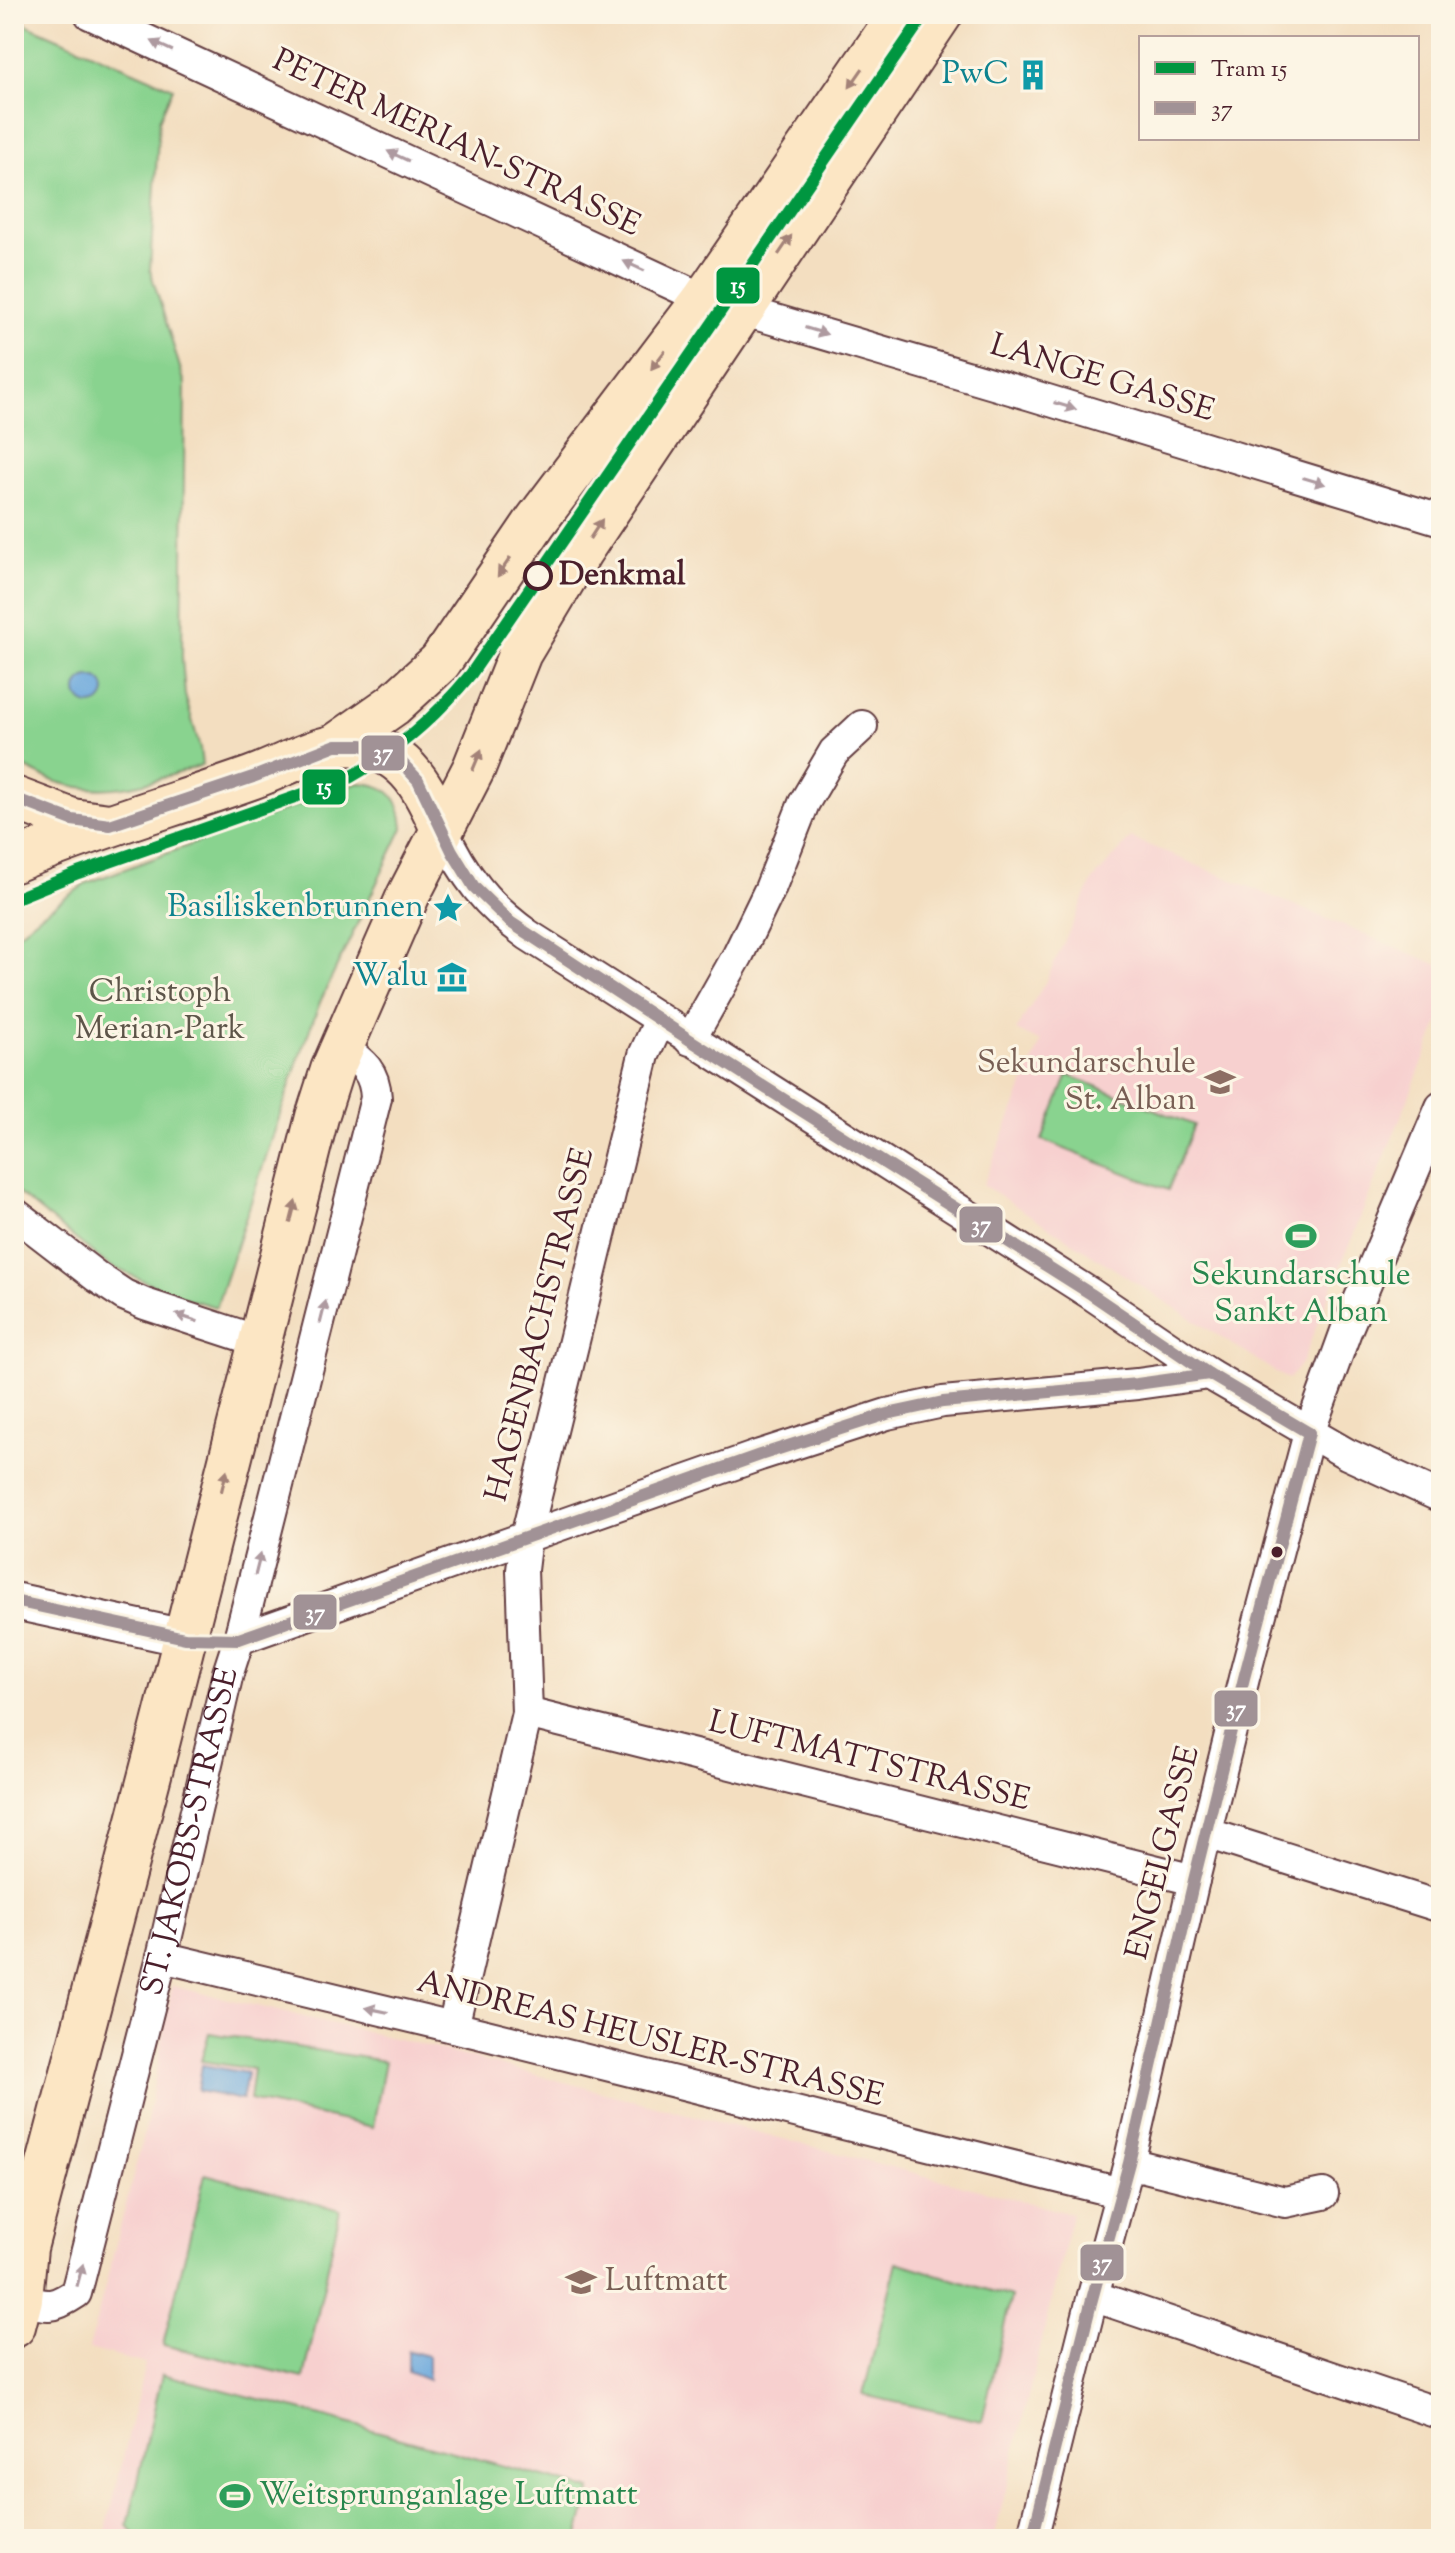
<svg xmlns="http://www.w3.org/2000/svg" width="1455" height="2553" font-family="'Sorts Mill Goudy',serif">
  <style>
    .built { fill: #f7d0cf }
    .green { fill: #89d38f; stroke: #6a795d; stroke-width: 2 }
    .water { fill: #6ba8dd; stroke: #5a6484; stroke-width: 2 }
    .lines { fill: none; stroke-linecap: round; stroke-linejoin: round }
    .minor-casing { stroke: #633c41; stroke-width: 34 }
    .tertiary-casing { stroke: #633c41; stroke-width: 40 }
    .secondary-casing { stroke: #633c41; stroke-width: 46 }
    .minor { stroke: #fff; stroke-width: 30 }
    .tertiary { stroke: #fff; stroke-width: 36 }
    .secondary { stroke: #fce6c4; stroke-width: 42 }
    .bus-1-casing { stroke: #fcf5e5; stroke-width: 18 }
    .bus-1 { stroke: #a19296; stroke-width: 12 }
    .tram-1-casing { stroke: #fcf5e5; stroke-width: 18 }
    .tram-1 { stroke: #009640; stroke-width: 12 }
    .oneway { fill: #ae9aa0 }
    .oneway2 { fill: #a38278 }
    .stop-dot { fill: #fcf5e5; stroke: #4a1f2b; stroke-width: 4 }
    .bus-dot { fill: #4a1f2b; stroke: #fcf5e5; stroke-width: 3 }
    .labels { text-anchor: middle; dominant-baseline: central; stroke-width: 6; stroke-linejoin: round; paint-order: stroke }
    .culture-label { font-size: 32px; fill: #0d838f; stroke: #fcf5e5; text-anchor: end }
    .street-label { font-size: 32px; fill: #4a1f2b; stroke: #fcf5e5 }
    .stop-label { font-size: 32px; font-weight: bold; fill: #4a1f2b; stroke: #fcf5e5; text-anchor: start }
    .park-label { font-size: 32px; fill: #5d5549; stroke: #fcf5e5 }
    .education-label { font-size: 32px; fill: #785e54; stroke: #fcf5e5; text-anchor: end }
    .leisure-label { font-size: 32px; fill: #27864d; stroke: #fcf5e5 }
    .line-badge { stroke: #fcf5e5; stroke-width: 3 }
    .badge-label { font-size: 22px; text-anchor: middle; font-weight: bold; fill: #fff }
  </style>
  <rect width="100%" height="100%" fill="#fcf5e5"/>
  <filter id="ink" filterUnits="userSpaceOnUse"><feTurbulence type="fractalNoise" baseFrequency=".0125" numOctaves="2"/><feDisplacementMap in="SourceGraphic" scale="16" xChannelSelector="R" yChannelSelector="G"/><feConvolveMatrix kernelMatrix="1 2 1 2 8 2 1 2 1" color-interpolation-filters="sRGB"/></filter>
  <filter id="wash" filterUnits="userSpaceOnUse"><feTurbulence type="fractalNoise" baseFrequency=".006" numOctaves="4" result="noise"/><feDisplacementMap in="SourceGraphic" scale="32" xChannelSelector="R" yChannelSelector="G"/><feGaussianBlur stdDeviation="1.8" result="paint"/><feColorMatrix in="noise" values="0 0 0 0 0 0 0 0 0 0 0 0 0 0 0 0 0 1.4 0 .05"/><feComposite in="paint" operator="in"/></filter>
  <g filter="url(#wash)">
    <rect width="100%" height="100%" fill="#f3dec0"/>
    <g class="built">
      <polygon points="1131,838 1441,966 1441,1017 1302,1362 1288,1380 983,1185 1041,1042 1016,1030 1045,983 1093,880"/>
      <polygon points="172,1986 410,2042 1072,2214 994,2539 104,2539 145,2364 89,2349 147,2122"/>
    </g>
    <g class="green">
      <path d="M14,19L173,88L159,120L150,270L185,384L182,657L185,695L200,748L202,765C151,782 108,799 54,781C41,776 27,768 14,762Z"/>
      <path d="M358,783C389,784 401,798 403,828L321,1000L300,1055L216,1307L178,1296L108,1265L14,1190V937L42,914L87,883Z"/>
      <polygon points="1068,1075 1194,1125 1168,1190 1042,1140"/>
      <polygon points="209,2033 385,2061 373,2127 249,2100 253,2069 201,2061"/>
      <polygon points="205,2174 340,2210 304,2378 163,2345"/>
      <polygon points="897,2262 1011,2297 982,2421 863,2395"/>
      <polygon points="162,2374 274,2403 591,2490 578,2539 138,2539 128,2525"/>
    </g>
    <g class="water">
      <circle cx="91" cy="691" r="14"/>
      <polygon points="202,2065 247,2073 242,2100 198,2091"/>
      <polygon points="408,2351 428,2356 428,2380 408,2372"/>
    </g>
  </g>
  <g filter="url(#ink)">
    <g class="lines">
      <g class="minor-casing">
        <g id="minor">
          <polyline points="90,14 704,299 1031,395 1441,520"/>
          <path d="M442,829C464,876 486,905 528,935L1091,1294L1209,1374L1347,1454L1441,1497"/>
          <polyline points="690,1040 738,955 770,889 804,803 834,752 862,726"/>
          <polyline points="14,1213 97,1277 124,1295 145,1304 261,1342"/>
          <polyline points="239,1639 526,1537 760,1455 887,1414 943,1402 1137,1384 1209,1374"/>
          <polyline points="527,1713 1194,1880"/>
          <polyline points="1206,1833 1441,1907"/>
          <polyline points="162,1957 482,2034 1121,2193"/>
          <polyline points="453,2027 527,1713 522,1570 526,1537 644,1055 660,1020"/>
          <polyline points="1129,2163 1285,2202 1323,2194"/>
          <polyline points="1093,2296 1441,2414"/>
          <path id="s1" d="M21,2299C48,2307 52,2309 76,2293L162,1957L228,1673L239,1639L376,1098C375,1072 363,1062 342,1048"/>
          <polyline points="1032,2539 1091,2303 1129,2163 1194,1880 1244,1678 1309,1433 1346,1331 1441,1107"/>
        </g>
      </g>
      <g class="tertiary-casing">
        <polyline id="tertiary" points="14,1601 185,1638"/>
      </g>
      <g class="secondary-casing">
        <g id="secondary">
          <polyline points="336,745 393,705 440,662 536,521 704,299 900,14"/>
          <polyline points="14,798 72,820 109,825"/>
          <path d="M14,861C91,829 172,806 251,778C283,767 329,739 362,745C408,754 425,790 442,829"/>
          <polyline points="14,2326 21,2299 26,2248 158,1744 317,1117 332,1070 376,969 408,896 474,768 520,653 581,551 941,14"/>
        </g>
      </g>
      <use href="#minor" class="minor"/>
      <use href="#tertiary" class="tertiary"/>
      <use href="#secondary" class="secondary"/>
      <g class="bus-1-casing">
        <g id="bus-1">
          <polyline points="14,798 72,820 110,825 253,777 336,745 362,745 389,755 400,761 418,780 452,851 474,887 510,922 690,1040 1091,1294 1209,1374 1309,1433"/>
          <polyline points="14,1601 185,1638 239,1639 760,1455 887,1414 943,1402 1137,1384 1209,1374"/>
          <polyline points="1032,2539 1091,2303 1129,2163 1194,1880 1244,1678 1309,1433"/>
        </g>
      </g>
      <use href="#bus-1" class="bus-1"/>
      <g class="tram-1-casing">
        <path id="tram-1" d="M14,899L78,873L349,778C397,751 436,717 471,674L925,14"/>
      </g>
      <use href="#tram-1" class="tram-1"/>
    </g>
    <defs><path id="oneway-solid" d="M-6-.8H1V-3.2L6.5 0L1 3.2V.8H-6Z" transform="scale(2)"/></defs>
    <g class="oneway">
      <use href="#oneway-solid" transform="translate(162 46) rotate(-155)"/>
      <use href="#oneway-solid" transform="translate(398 156) rotate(-155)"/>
      <use href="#oneway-solid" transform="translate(634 266) rotate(-155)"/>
      <use href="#oneway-solid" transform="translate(816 331) rotate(17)"/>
      <use href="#oneway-solid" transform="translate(1065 406) rotate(17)"/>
      <use href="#oneway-solid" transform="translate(1314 481) rotate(17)"/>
      <use href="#oneway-solid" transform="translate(323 1312) rotate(-76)"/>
      <use href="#oneway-solid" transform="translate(187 1318) rotate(-162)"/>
      <use href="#oneway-solid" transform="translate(258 1564) rotate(-76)"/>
      <use href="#oneway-solid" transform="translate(377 2010) rotate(-168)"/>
      <use href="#oneway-solid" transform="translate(80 2275) rotate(-75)"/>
    </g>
    <g class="oneway2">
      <use href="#oneway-solid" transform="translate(856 78) rotate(125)"/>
      <use href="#oneway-solid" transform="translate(785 245) rotate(-56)"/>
      <use href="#oneway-solid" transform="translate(658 360) rotate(127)"/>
      <use href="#oneway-solid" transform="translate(596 529) rotate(-57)"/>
      <use href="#oneway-solid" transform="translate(504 567) rotate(124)"/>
      <use href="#oneway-solid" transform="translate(477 760) rotate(-67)"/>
      <use href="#oneway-solid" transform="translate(293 1212) rotate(-76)"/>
      <use href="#oneway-solid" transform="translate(224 1481) rotate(-76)"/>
    </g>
  </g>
  <defs>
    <g id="building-bare" transform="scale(2.4)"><path d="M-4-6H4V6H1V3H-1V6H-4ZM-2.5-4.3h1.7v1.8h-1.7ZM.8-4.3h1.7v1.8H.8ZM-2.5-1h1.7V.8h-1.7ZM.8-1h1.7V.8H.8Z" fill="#0f9aa8" stroke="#fcf5e5" stroke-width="2.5" paint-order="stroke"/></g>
    <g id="sight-bare" transform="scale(2.4)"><path d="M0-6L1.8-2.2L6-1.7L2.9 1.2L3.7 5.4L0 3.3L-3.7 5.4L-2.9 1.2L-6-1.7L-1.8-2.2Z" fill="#0f9aa8" stroke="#fcf5e5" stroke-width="2.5" paint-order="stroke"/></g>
    <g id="museum-bare" transform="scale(2.4)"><path d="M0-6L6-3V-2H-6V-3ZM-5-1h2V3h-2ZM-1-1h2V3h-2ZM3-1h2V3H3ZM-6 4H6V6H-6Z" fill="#0f9aa8" stroke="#fcf5e5" stroke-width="2.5" paint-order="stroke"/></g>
    <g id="school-bare" transform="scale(2.4)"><path d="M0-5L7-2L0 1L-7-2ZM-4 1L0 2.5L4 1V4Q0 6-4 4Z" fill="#8d6e63" stroke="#fcf5e5" stroke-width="2.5" paint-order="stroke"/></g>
    <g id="stadium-bare" transform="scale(2.4)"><path d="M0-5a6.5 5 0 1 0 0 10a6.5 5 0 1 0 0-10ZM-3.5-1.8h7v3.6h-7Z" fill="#2e9e5b" stroke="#fcf5e5" stroke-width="2.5" paint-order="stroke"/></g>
  </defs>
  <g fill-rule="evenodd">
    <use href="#building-bare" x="1033" y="75"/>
    <use href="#sight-bare" x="448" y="908"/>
    <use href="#museum-bare" x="452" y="977"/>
    <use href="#school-bare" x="1220" y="1082"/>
    <use href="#stadium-bare" x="1301" y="1236"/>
    <use href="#school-bare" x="581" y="2282"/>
    <use href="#stadium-bare" x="235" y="2496"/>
  </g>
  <circle class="stop-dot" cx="538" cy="576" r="13"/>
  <circle class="bus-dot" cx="1277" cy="1552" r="7"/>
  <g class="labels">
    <g class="culture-label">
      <text x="1009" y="75">PwC</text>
      <text x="424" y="908">Basiliskenbrunnen</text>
      <text x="428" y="977">Walu</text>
    </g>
    <g class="street-label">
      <text transform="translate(456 144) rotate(25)">PETER MERIAN-STRASSE</text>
      <text transform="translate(1102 379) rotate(17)">LANGE GASSE</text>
      <text transform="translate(541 1325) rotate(-76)">HAGENBACHSTRASSE</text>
      <text transform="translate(869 1762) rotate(14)">LUFTMATTSTRASSE</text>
      <text stroke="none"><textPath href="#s1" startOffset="534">ST. JAKOBS-STRASSE</textPath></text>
      <text transform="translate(1164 1853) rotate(-76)">ENGELGASSE</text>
      <text transform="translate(650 2040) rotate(14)">ANDREAS HEUSLER-STRASSE</text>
    </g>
    <g class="stop-label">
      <text x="559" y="576">Denkmal</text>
    </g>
    <g class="park-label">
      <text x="160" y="993">Christoph<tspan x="160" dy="37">Merian-Park</tspan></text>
    </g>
    <g class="education-label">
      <text x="1196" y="1064">Sekundarschule<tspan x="1196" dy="37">St. Alban</tspan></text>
      <text x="605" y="2282" text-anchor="start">Luftmatt</text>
    </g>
    <g class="leisure-label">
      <text x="1301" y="1276">Sekundarschule<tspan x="1301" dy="37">Sankt Alban</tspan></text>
      <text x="259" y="2496" text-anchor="start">Weitsprunganlage Luftmatt</text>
    </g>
  </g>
  <g class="line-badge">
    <rect x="715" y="266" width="46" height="39" rx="8" fill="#009640"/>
    <rect x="360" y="734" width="46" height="38" rx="8" fill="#a19296"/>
    <rect x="301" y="768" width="46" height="38" rx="8" fill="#009640"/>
    <rect x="958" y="1205" width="46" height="39" rx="8" fill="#a19296"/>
    <rect x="292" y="1593" width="46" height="38" rx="8" fill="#a19296"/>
    <rect x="1213" y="1689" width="46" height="39" rx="8" fill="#a19296"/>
    <rect x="1079" y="2243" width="46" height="39" rx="8" fill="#a19296"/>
  </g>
  <g class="badge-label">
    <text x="738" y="293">15</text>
    <text x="383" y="760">37</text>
    <text x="324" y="794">15</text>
    <text x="981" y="1232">37</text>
    <text x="315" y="1620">37</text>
    <text x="1236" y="1716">37</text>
    <text x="1102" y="2270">37</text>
  </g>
  <rect width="1455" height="2553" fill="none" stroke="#fcf5e5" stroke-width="48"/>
  <rect x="1139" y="36" width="280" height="104" fill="#fcf5e5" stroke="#b59f9b" stroke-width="2"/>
  <rect x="1155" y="62" width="40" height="12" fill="#009640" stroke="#b59f9b" stroke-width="2"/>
  <text x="1211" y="76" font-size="24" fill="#4a1f2b">Tram 15</text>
  <rect x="1155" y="102" width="40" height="12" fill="#a19296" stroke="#b59f9b" stroke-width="2"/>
  <text x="1211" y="116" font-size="24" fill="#4a1f2b">37</text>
</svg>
